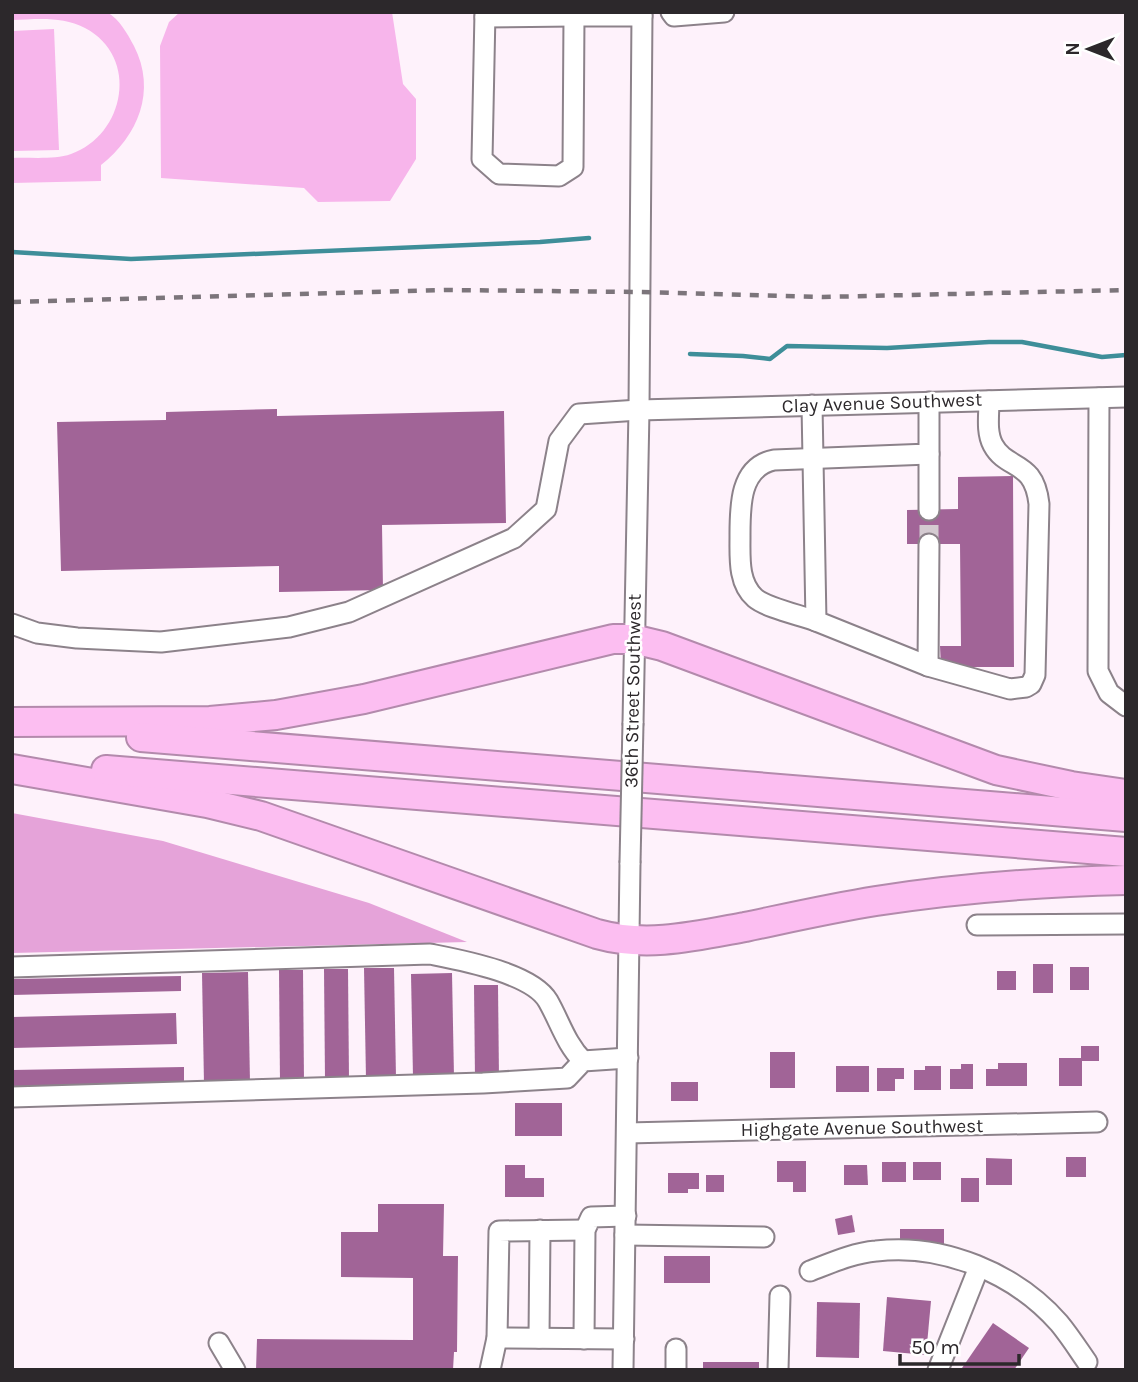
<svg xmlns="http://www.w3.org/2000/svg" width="1138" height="1382" font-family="Karla,sans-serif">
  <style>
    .green { fill: #f7b5eb }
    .forest { fill: #e5a3d9 }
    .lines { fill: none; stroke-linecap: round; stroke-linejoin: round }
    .stream { stroke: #3e8e99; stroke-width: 4.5 }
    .building { fill: #a16497 }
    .minor-tunnel { stroke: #d4cad1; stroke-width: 19; stroke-dasharray: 19 10; stroke-linecap: butt }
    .minor-casing { stroke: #8c828a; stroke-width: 23 }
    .highway-casing { stroke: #b38aac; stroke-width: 32 }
    .minor { stroke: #fff; stroke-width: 19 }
    .highway { stroke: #fcbef1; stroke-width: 28 }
    .rail { stroke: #7c757b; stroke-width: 4.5; stroke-dasharray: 9 9; stroke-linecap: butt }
    .minor-bridge-casing { stroke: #8c828a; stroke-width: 23; stroke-linecap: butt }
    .minor-bridge { stroke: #fff; stroke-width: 19 }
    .labels { text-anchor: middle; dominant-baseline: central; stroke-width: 5; stroke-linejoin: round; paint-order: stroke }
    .street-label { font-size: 19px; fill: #2c282b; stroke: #fff }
  </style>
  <rect width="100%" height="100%" fill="#fef2fb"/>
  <g class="green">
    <path d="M12,12H107C120,20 127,33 134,46C157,91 138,136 101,165V181L12,183V158C30,157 54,160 71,154C125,135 140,57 85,28C62,16 38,19 12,20Z"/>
    <polygon points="180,12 392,12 403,84 416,99 416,159 390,201 318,202 304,188 161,178 160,46 169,22"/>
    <polygon points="54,29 59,150 12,151 12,31"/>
  </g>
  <polygon class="forest" points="12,813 163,841 369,903 467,942 12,953"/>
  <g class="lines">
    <g class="stream">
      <polyline points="12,252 131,259 540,242 589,238"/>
      <polyline points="690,354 743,356 770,359 787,346 887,348 989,342 1022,342 1102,357 1126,355"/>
    </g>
  </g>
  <g class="building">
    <polygon points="277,409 277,416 504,411 506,523 382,525 383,590 279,592 279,566 61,571 57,422 166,420 166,412"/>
    <polygon points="1013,476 1014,667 941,667 940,646 961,646 960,544 907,544 907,510 958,509 958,477"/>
    <rect x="1033" y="964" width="20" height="29"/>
    <rect x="1070" y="967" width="19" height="23"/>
    <polygon points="364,968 394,968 396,1078 366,1079"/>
    <polygon points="324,969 348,969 349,1080 325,1080"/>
    <polygon points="279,970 303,970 304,1081 280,1082"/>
    <rect x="997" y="971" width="19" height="19"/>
    <polygon points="248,972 250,1083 204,1084 202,973"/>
    <polygon points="452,973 454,1077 413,1077 411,974"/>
    <polygon points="181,976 181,991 12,995 12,979"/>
    <polygon points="474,985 498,985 499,1078 475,1078"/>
    <polygon points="176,1013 177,1044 12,1048 12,1017"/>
    <polygon points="1081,1046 1099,1046 1099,1061 1082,1061 1082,1086 1059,1086 1059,1058 1081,1058"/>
    <rect x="770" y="1052" width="25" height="36"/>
    <polygon points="998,1063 1027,1063 1027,1086 986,1086 986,1069 998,1069"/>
    <polygon points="961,1064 973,1064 973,1089 950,1089 950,1069 961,1069"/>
    <rect x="836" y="1066" width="33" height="26"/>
    <polygon points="925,1066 941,1066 941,1090 914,1090 914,1070 925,1070"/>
    <polygon points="184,1067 184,1086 12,1089 12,1070"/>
    <polygon points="877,1068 904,1068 904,1079 895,1079 895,1091 877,1091"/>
    <rect x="671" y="1082" width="27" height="19"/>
    <rect x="515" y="1103" width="47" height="33"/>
    <rect x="1066" y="1157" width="20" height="20"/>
    <polygon points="986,1158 1012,1159 1012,1185 986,1185"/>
    <polygon points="777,1161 806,1161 806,1192 793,1192 793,1182 777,1182"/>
    <rect x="882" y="1162" width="24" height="20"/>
    <rect x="913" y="1162" width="28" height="18"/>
    <polygon points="505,1165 525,1165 525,1178 544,1178 544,1197 505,1197"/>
    <polygon points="844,1165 867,1165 868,1185 844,1185"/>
    <polygon points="668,1173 699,1173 699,1189 688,1189 688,1193 668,1193"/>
    <rect x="706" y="1175" width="18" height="17"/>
    <rect x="961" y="1178" width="18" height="24"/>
    <polygon points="378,1204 444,1204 443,1256 458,1256 457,1352 454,1352 453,1370 256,1370 257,1339 413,1340 413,1278 341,1277 341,1232 378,1232"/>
    <polygon points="852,1215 855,1232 838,1235 835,1219"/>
    <rect x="900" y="1229" width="44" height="15"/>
    <rect x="664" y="1256" width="46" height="27"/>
    <polygon points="887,1297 931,1301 926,1355 883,1351"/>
    <polygon points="817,1302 860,1303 859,1358 816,1357"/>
    <polygon points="993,1323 1029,1348 1014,1370 964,1370 962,1368"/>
    <rect x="703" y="1362" width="56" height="8"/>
  </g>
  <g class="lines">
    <polyline class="minor-tunnel" points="929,544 929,510"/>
    <g class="minor-casing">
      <g id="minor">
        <polyline points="485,12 482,159 499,174 559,176 573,167 574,16 642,16"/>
        <polyline points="671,12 674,16 724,12"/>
        <polyline points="485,17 574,16 574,12"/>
        <polyline points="1099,398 1098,671 1109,693 1126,706"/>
        <path d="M812,405L816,621L928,666L1010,689L1026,687L1031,684L1035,675L1039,504C1034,459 1007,471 993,445C986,432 989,415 989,401"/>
        <polyline points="929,510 929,454"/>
        <path d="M816,621C800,615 767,608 755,598C738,583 740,558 740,537C740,508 739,467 774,460L929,454V402"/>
        <polyline points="12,624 37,633 77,638 161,642 289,627 349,612 514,538 546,509 559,441 579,414 639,410 1126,397"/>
        <polyline points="928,666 929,544"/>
        <polyline points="633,723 639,410 642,12"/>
        <polyline points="977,925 1126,924"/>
        <path d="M12,967L430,954C460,960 532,973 548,1001C560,1022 566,1044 583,1061"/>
        <polyline points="12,1097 483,1083 567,1078 583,1061 628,1058"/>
        <polyline points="627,1133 1097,1122"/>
        <polyline points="625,1235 764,1237"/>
        <path d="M810,1271C831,1263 853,1253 876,1251C943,1243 1015,1273 1059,1323C1069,1335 1078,1349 1087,1362"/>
        <polyline points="497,1338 624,1339"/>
        <polyline points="539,1338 540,1230"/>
        <polyline points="584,1339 585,1230 591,1217 626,1216"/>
        <polyline points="219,1343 235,1370"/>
        <polyline points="490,1370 497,1338 499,1231 585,1230"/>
        <polyline points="623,1370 630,863"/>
        <polyline points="676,1370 676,1349"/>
        <polyline points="778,1370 780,1296"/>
        <polyline points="938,1370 979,1267"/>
      </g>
    </g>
    <g class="highway-casing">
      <g id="highway">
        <polyline points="12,722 210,721 276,715 364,699 613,639 633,639 662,646 996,770 1071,786 1126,794"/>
        <polyline points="141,737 1126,817"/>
        <path d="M12,769L207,803L261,816L597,934C647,948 696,936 745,927C788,918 832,908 876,901C959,888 1042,882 1126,880"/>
        <polyline points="106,770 1126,852"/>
      </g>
    </g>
    <use href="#minor" class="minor"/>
    <use href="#highway" class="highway"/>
    <polyline class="rail" points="12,302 447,290 639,292 823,297 1126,290"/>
    <g class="minor-bridge-casing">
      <polyline id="minor-bridge" points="630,863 633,723"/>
    </g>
    <use href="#minor-bridge" class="minor-bridge"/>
  </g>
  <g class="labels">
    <g class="street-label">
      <text transform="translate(882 403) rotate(-2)">Clay Avenue Southwest</text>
      <text transform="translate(633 691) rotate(-89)">36th Street Southwest</text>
      <text transform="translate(862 1128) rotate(-1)">Highgate Avenue Southwest</text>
    </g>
  </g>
  <rect width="1138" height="1382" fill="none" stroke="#2c282b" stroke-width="28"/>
  <g transform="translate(1089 49) rotate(270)" stroke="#ffffff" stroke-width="5" paint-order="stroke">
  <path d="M0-5L12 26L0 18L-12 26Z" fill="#2c282b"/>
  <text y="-10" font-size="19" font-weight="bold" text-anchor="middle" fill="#2c282b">N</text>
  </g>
  <path d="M900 1354v10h119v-10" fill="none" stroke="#2c282b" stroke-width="3.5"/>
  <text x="911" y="1354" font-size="21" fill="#2c282b" stroke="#ffffff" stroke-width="5" paint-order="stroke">50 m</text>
</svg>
